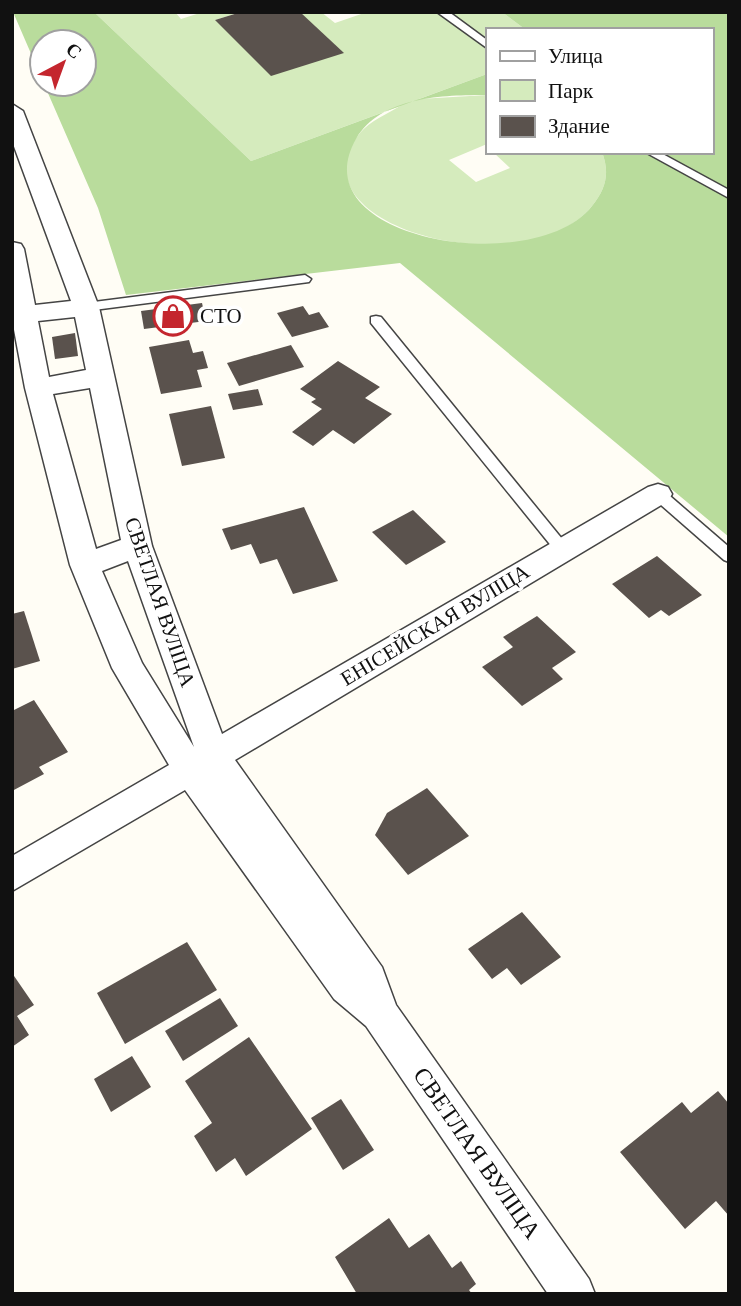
<svg xmlns="http://www.w3.org/2000/svg" width="741" height="1306" font-family="Georgia,serif">
  <style>
    .green { fill: #d5ebbd }
    .forest { fill: #b9dc9c }
    .building { fill: #5a524d }
    .lines { fill: none; stroke-linecap: round; stroke-linejoin: round }
    .lane-casing { stroke: #444; stroke-width: 3 }
    .street-casing { stroke: #444; stroke-width: 3 }
    .lane { fill: #fff; fill-rule: evenodd }
    .street { fill: #fff; fill-rule: evenodd }
    .labels { text-anchor: middle; dominant-baseline: central; stroke-width: 7; stroke-linejoin: round; paint-order: stroke }
    .poi-label { font-size: 21px; fill: #111; stroke: #fff; text-anchor: start }
    .street-label { font-size: 21px; fill: #111; stroke: #fff }
    .near-street-label { font-size: 24px; fill: #111; stroke: #fff }
  </style>
  <rect width="100%" height="100%" fill="#fffdf5"/>
  <path class="green" d="M94,12H175L181,19L203,12H241L215,20L321,12L335,23L367,12H502L526,30H487V74L419,99L487,95V144L449,160L476,182L510,168L493,152H602C610,173 606,189 592,206C526,289 285,226 360,133C370,121 387,114 400,106L251,161Z"/>
  <path class="forest" d="M13,12H94L251,161L487,74V95C444,95 381,96 356,139C298,240 535,279 592,206C606,189 610,173 602,152H711V30H526L502,12H729V537L400,263L126,295L98,208L44,84H84V42H42V79Z"/>
  <g class="building">
    <polygon points="241,12 300,12 344,53 271,76 215,20"/>
    <polygon points="202,303 206,321 144,329 141,311"/>
    <polygon points="303,306 309,315 319,312 329,327 292,337 277,313"/>
    <polygon points="75,333 78,356 55,359 52,337"/>
    <polygon points="189,340 193,353 203,351 208,368 197,370 202,387 161,394 149,347"/>
    <polygon points="291,345 304,367 239,386 227,363"/>
    <polygon points="338,361 380,387 365,398 392,414 354,444 333,430 313,446 292,432 322,409 311,402 316,399 300,389"/>
    <polygon points="258,389 263,405 233,410 228,394"/>
    <polygon points="211,406 225,458 182,466 169,414"/>
    <polygon points="304,507 338,581 293,594 277,559 260,564 251,544 231,550 222,529"/>
    <polygon points="413,510 446,542 406,565 372,532"/>
    <polygon points="657,556 702,595 669,616 661,610 649,618 612,584"/>
    <polygon points="24,611 40,661 12,669 12,614"/>
    <polygon points="537,616 576,652 552,668 563,679 522,706 482,667 513,647 503,637"/>
    <polygon points="34,700 68,752 39,767 44,774 12,791 12,711"/>
    <polygon points="427,788 469,836 408,875 375,835 387,813"/>
    <polygon points="522,912 561,957 521,985 507,968 492,979 468,949"/>
    <polygon points="187,942 217,990 125,1044 97,993"/>
    <polygon points="12,973 34,1005 17,1016 29,1035 12,1047"/>
    <polygon points="220,998 238,1026 183,1061 165,1031"/>
    <polygon points="249,1037 312,1129 246,1176 235,1158 216,1172 194,1136 212,1123 185,1081"/>
    <polygon points="132,1056 151,1087 111,1112 94,1079"/>
    <polygon points="718,1091 729,1104 729,1216 716,1201 685,1229 620,1152 682,1102 691,1113"/>
    <polygon points="341,1099 374,1150 343,1170 311,1118"/>
    <polygon points="389,1218 409,1248 429,1234 452,1268 461,1261 476,1284 469,1290 472,1294 357,1294 335,1257"/>
  </g>
  <g class="lines">
    <g class="lane-casing">
      <g id="lane">
        <polygon points="437,12 449,12 487,40 487,48"/>
        <polygon points="645,152 659,152 729,190 729,198"/>
        <polygon points="305,275 311,279 309,282 86,311 80,307 86,303"/>
        <polygon points="376,316 381,317 567,545 569,549 567,553 557,553 371,323 371,317"/>
        <polygon points="658,489 663,490 729,547 729,562 724,560 653,498 651,494"/>
      </g>
    </g>
    <g class="street-casing">
      <path id="street" d="M12,104L23,111L99,307L152,546L222,734L648,487L658,484L668,487L672,494L668,501L235,760L382,967L396,1005L589,1279L595,1294H548L366,1026L334,999L185,790L12,891V856L169,765L112,668L70,565L25,388L12,319V242L21,244L24,249L35,305L71,301L12,141ZM75,317L86,370L49,377L38,321ZM90,388L121,540L96,549L53,394ZM128,561L194,747L142,663L102,571Z"/>
    </g>
    <use href="#lane" class="lane"/>
    <use href="#street" class="street"/>
  </g>
  <defs>
    <g id="shop-ring" transform="scale(2.0125)"><circle r="9.5" fill="#fff" stroke="#c4262e" stroke-width="1.5"/><path d="M-5-2.5h2.3a2.7 3.5 0 0 1 5.4 0H5L5.5 6h-11ZM-1.5-2.5h3a1.5 2.3 0 0 0-3 0Z" fill="#c4262e"/></g>
  </defs>
  <g fill-rule="evenodd">
    <use href="#shop-ring" x="173" y="316"/>
  </g>
  <g class="labels">
    <g class="poi-label">
      <text x="200" y="316">СТО</text>
    </g>
    <g class="street-label">
      <text transform="translate(160 602) rotate(71)">СВЕТЛАЯ ВУЛІЦА</text>
      <text transform="translate(435 625) rotate(-31)">ЕНІСЕЙСКАЯ ВУЛІЦА</text>
    </g>
    <g class="near-street-label">
      <text transform="translate(477 1153) rotate(55)">СВЕТЛАЯ ВУЛІЦА</text>
    </g>
  </g>
  <rect width="741" height="1306" fill="none" stroke="#111111" stroke-width="28"/>
  <rect x="486" y="28" width="228" height="126" fill="#ffffff" stroke="#a0a0a0" stroke-width="2"/>
  <rect x="500" y="51" width="35" height="10" fill="#ffffff" stroke="#a0a0a0" stroke-width="2"/>
  <text x="548" y="63" font-size="21" fill="#111111">Улица</text>
  <rect x="500" y="80" width="35" height="21" fill="#d5ebbd" stroke="#a0a0a0" stroke-width="2"/>
  <text x="548" y="98" font-size="21" fill="#111111">Парк</text>
  <rect x="500" y="116" width="35" height="21" fill="#5a524d" stroke="#a0a0a0" stroke-width="2"/>
  <text x="548" y="133" font-size="21" fill="#111111">Здание</text>
  <g transform="translate(63 63) rotate(41)"><circle r="33" fill="#ffffff" stroke="#a0a0a0" stroke-width="2"/>
  <path d="M0-5L12 26L0 18L-12 26Z" fill="#c4262e"/>
  <text y="-10" font-size="19" font-weight="bold" text-anchor="middle" fill="#111111">С</text>
  </g>
</svg>
